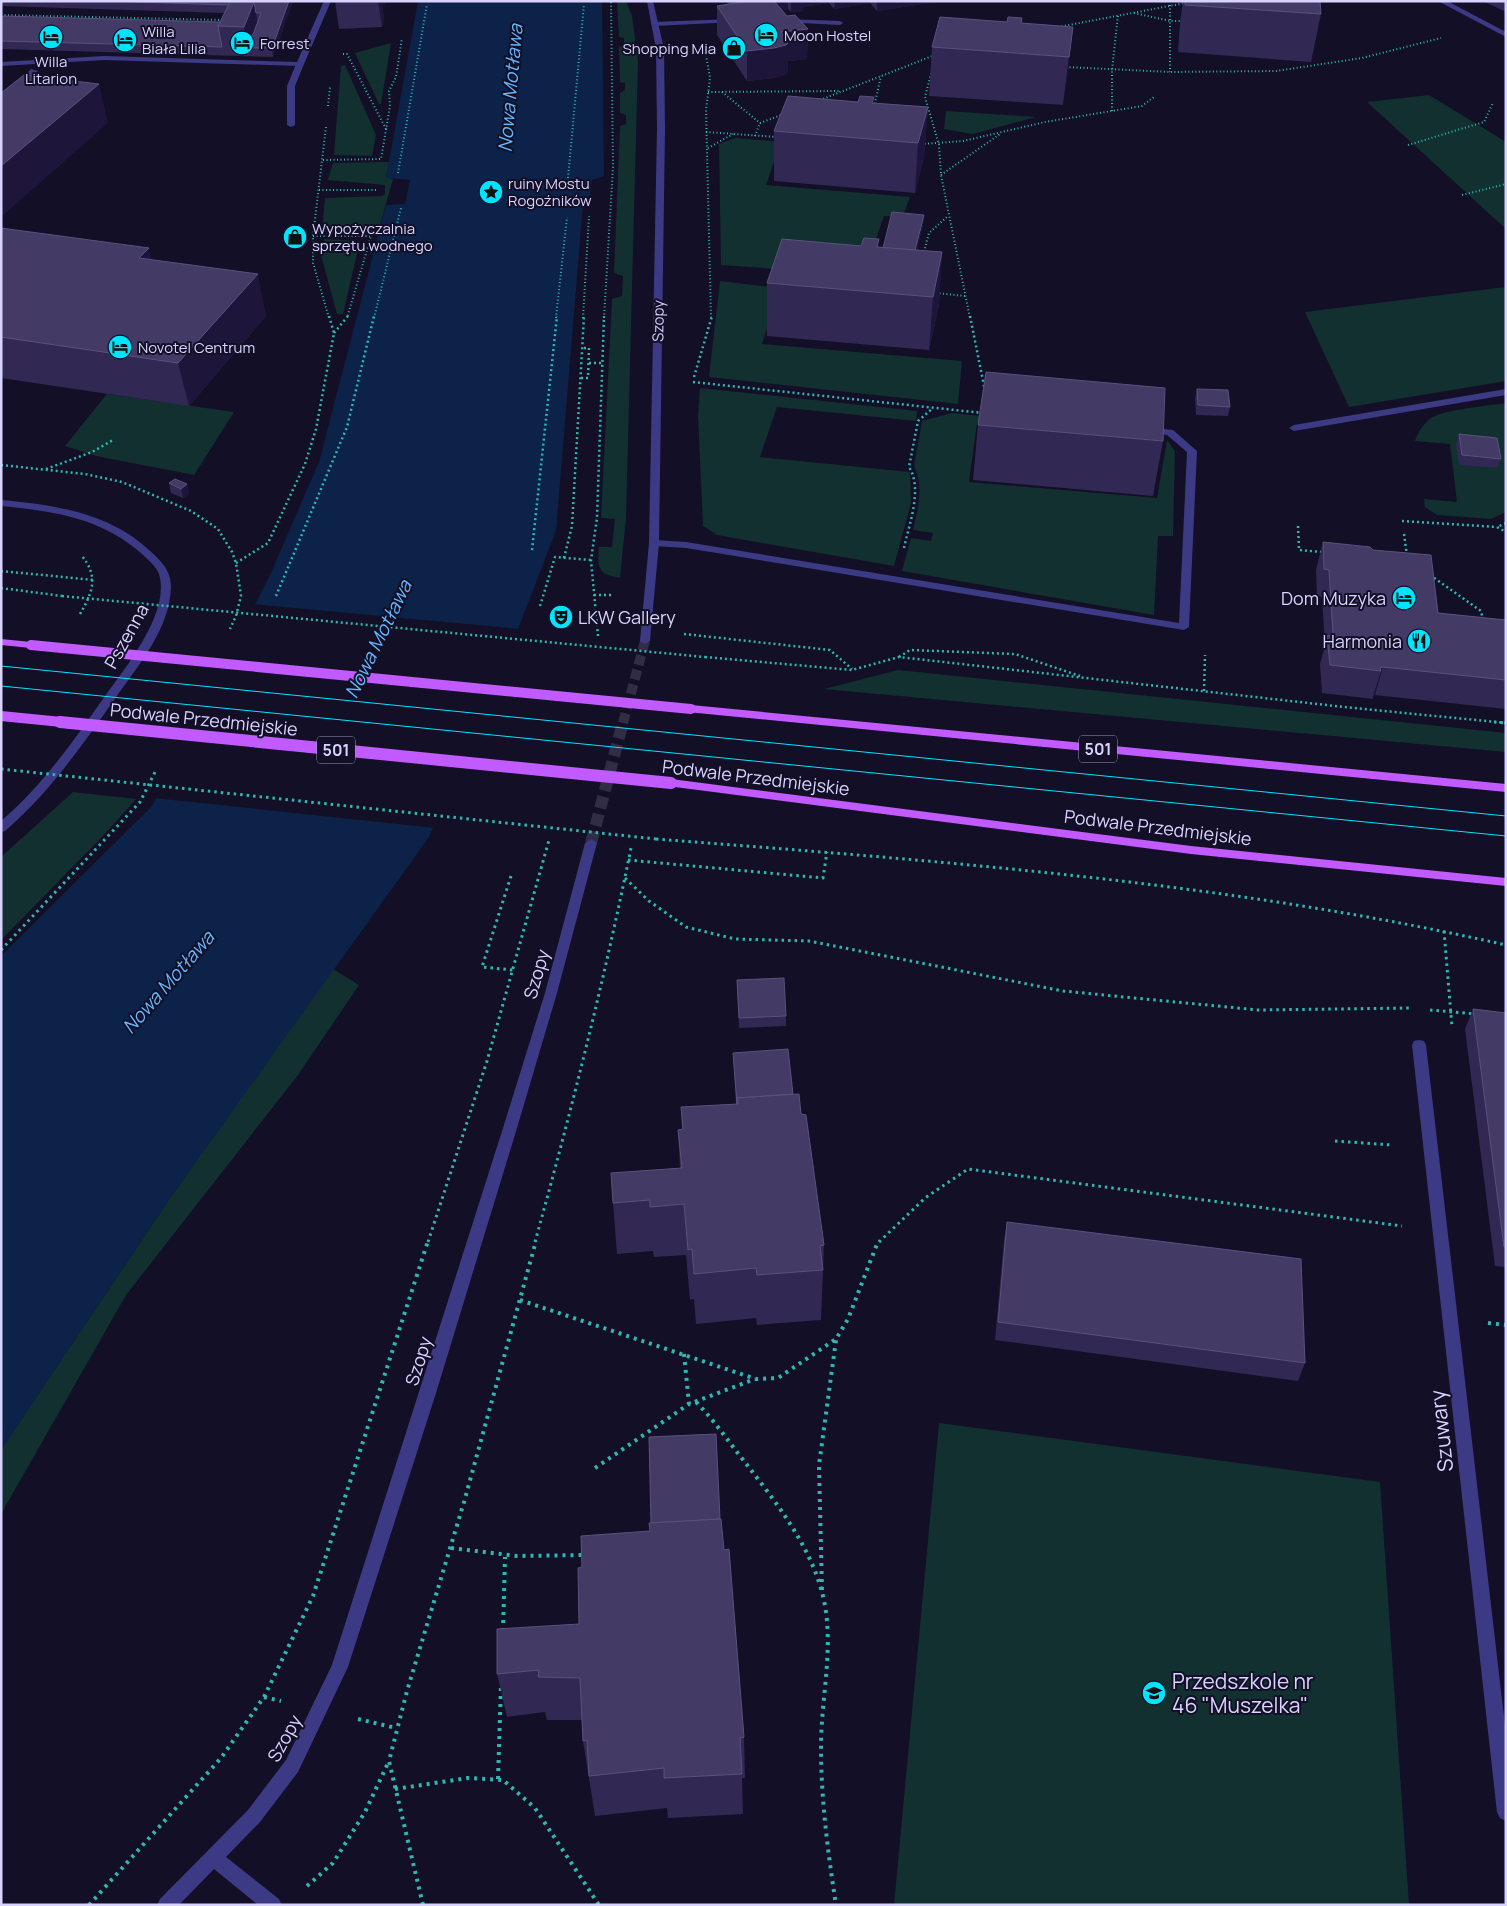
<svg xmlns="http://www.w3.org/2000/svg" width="1507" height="1906" font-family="Manrope,sans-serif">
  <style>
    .green { fill: #12302f }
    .water { fill: #0c2248 }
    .pier { fill: #130f26 }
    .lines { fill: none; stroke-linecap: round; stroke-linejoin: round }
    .street-tunnel-far1 { stroke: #312d47; stroke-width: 10; stroke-dasharray: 10 5; stroke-linecap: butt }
    .street-tunnel { stroke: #312d47; stroke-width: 12; stroke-dasharray: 12 6; stroke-linecap: butt }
    .path-far3 { stroke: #2fb8b0; stroke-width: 2; stroke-dasharray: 1 2.5; stroke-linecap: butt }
    .path-far2 { stroke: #2fb8b0; stroke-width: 2.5; stroke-dasharray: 2 3; stroke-linecap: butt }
    .path-far1 { stroke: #2fb8b0; stroke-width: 3; stroke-dasharray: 2.5 4; stroke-linecap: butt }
    .path { stroke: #2fb8b0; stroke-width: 4; stroke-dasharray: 3 5; stroke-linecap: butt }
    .lane { fill: #3d3a85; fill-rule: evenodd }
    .street { fill: #3d3a85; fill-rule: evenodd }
    .primary { fill: #c25bff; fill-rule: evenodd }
    .tram { stroke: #00e5ff; stroke-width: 1 }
    .path-bridge-far1 { stroke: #2fb8b0; stroke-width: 2.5; stroke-dasharray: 2 3; stroke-linecap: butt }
    .path-bridge { stroke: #2fb8b0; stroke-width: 3; stroke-dasharray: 2.5 4; stroke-linecap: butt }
    .primary-bridge-far1 { stroke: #c25bff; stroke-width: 10 }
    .primary-bridge { stroke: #c25bff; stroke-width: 12 }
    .wall { fill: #312854 }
    .shaded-wall { fill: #1d163a }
    .building { fill: #433a66; stroke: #5a527e }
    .labels { text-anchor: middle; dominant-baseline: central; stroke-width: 4; stroke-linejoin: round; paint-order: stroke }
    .far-poi-label { font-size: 15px; fill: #d9d4ff; stroke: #130f26; text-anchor: start }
    .far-street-label { font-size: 15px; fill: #d9d4ff; stroke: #130f26 }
    .shield { fill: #130f26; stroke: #9e99be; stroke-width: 1 }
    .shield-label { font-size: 16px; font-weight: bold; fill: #d9d4ff }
    .poi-label { font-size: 18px; fill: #d9d4ff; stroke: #130f26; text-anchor: end }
    .street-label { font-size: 18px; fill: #d9d4ff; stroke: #130f26 }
    .water-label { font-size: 19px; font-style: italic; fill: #62b6ff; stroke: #130f26 }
    .near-street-label { font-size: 21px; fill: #d9d4ff; stroke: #130f26 }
    .near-poi-label { font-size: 21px; fill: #d9d4ff; stroke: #130f26; text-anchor: start }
  </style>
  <rect width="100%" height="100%" fill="#130f26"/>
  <g class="green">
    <path d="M617,1H626L632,16L638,60L626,518L620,578C598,574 597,568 599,547H612L615,519L601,518L612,299L622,296L623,276L614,273L620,126L626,124V115L620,113V93L625,90V83L620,82L619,47L624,45V38L619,37Z"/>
    <polygon points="391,43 381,104 379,104 355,53"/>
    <polygon points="345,65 376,135 372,156 334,155 341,66"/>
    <polygon points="1429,95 1506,142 1506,229 1367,102"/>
    <polygon points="946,111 1036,117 973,134 944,129"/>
    <polygon points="735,138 781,142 766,185 910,197 903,216 884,216 870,256 847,274 721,265 719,144"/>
    <polygon points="389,162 386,177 393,179 378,232 325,232 322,230 325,198 382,196 385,194 385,185 328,180 333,163"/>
    <polygon points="324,239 360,241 343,314 337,314 321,255"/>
    <polygon points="720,281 780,288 762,344 962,361 958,404 709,377"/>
    <polygon points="1506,287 1506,381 1349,407 1305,312"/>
    <polygon points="700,388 917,411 916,421 777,407 760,457 910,472 911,503 894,566 717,535 703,526 698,415"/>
    <polygon points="107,394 234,412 194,475 96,456 65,446"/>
    <path d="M1506,403V512L1491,519L1437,515L1425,507L1424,499L1457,502L1450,444L1415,441C1418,432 1424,423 1431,418C1446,409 1487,406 1506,403Z"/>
    <path d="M952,413L1026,421L1035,428L977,423L969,482L1157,498L1167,440L1175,451L1173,536H1158L1154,615L902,571L911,538L931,541L933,533L913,530C918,509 924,486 914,466L922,421Z"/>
    <polygon points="898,670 1506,733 1506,752 824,689"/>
    <polygon points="73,792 136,799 103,836 1,940 1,857"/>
    <polygon points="333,969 359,985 298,1075 126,1295 1,1514 1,1450 170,1198"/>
    <polygon points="939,1423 1380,1482 1409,1905 894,1905"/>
  </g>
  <polygon class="water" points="418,1 602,1 604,176 592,180 589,202 583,204 556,531 518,629 429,837 170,1198 1,1450 1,956 152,806 270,575 319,462 386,205 405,204 410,180 386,178"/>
  <polygon class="pier" points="252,604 521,629 436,828 154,798"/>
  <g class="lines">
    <polyline class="street-tunnel-far1" points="623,723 645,641"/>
    <polyline class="street-tunnel" points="591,843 623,722"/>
    <g class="path-far3">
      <polyline points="1170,5 1170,72"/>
      <polyline points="1134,13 1170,21 1182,21"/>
      <polyline points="1,15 223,20"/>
      <polyline points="1058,27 1185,3"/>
      <polyline points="343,54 347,54 386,129"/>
      <polyline points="706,55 710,78 706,110 711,318"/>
      <polyline points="1066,67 1170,72 1276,71 1362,58 1441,38"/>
      <polyline points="932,70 925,97 939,145 941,175 970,318"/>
      <polyline points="708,92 840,91"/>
      <polyline points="722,92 760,123 784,114"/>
      <polyline points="820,100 935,55"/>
      <polyline points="328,106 330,87"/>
      <polyline points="874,107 881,76"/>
      <polyline points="1112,111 1112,70 1118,15"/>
      <polyline points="326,127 313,236 313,263 329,318"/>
      <polyline points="706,132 776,137"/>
      <polyline points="755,136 760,123"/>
      <polyline points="921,144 963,141 1045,122 1142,106 1154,97"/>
      <polyline points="1408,145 1484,122 1493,103"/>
      <polyline points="708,148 733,134"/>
      <polyline points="323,160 381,159 390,106 389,91 396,77 402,38"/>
      <polyline points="398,173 427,4"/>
      <polyline points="941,175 1000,134"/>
      <polyline points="568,178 584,4"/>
      <polyline points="319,190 377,190"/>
      <polyline points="1462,195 1506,184"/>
      <polyline points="313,236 371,236 347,318"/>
      <polyline points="923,255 929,233 948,216"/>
      <polyline points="936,293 965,296"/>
      <polyline points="374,318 401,208"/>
      <polyline points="556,318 567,217"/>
      <polyline points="583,318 589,216"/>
      <polyline points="604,318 613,167 611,1"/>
    </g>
    <g class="path-far2">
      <polyline points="970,316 985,391"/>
      <polyline points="334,333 348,316"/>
      <polyline points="589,363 601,363"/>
      <polyline points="694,377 712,316"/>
      <polyline points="581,378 588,378 589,348 582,348"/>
      <polyline points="693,382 983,413"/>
      <polyline points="1,465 85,474 122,482 191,511 218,529 232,552 236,563 241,596 236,616 230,629"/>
      <polyline points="46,469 92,452 113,440"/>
      <polyline points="1402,521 1497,527"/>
      <polyline points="1506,523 1497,527 1506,532"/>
      <polyline points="1298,526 1299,550 1322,552"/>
      <polyline points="1404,534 1407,556"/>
      <path d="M904,548C909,524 923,489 909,467L918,421L933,408"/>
      <polyline points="532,550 557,316"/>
      <polyline points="564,558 572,526 584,316"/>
      <polyline points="236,563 268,543 305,464 316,429 334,333 329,316"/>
      <polyline points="1,571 94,580"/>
      <polyline points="1430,575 1481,611 1483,620"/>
      <polyline points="1,588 62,596"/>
      <polyline points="594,595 613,595"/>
      <polyline points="276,596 347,427 374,316"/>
      <polyline points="540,606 555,557 591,560"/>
      <path d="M80,614C93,592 99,576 81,555"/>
      <polyline points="684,634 830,650 852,669"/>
      <polyline points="598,636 591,560 597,518 604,316"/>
      <polyline points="705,657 852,670 899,657 1344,707 1506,723"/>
      <polyline points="899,657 910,650 1015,654 1080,676"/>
      <polyline points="1204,691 1205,655"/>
    </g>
    <g class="path-far1">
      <polyline points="1494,722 1506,723"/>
      <path d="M656,839C940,861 1228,882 1506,945"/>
      <polyline points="628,860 823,878 827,852"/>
      <polyline points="511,876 482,967 513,970"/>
      <polyline points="625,878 649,901 686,927 735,939 809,941 1063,991 1258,1010 1411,1008"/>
      <polyline points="1444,931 1452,1027"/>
      <polyline points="1,950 140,802 156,770"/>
      <polyline points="1430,1010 1476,1014"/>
      <polyline points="1335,1141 1392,1145"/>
      <polyline points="428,1242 487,1061 549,840"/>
      <path d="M535,1242C571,1112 604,981 631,848"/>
      <polyline points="879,1242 925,1198 968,1169 1402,1226"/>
    </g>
    <g class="path">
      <polyline points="520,1300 756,1379 778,1378 836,1339 848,1319 877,1244 880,1241"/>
      <polyline points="1488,1323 1506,1325"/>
      <polyline points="684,1354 689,1404"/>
      <path d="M696,1402C714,1420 728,1441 744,1461C778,1505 818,1554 826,1612C832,1657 821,1702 821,1747C821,1800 828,1853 836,1905"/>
      <polyline points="595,1468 689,1404 755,1379"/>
      <polyline points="451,1548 517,1556 584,1555"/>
      <polyline points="822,1590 819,1465 836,1340"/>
      <polyline points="503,1631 505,1557"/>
      <polyline points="264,1697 281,1701"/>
      <polyline points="358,1719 396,1728"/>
      <polyline points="498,1779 501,1685"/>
      <polyline points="395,1789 468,1778 503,1780 535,1808 599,1905"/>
      <polyline points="307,1886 333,1863 365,1812 389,1761"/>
      <polyline points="89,1905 221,1758 264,1697 313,1596 428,1241"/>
      <polyline points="423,1905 389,1761 407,1691 464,1502 536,1241"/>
    </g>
    <g class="lane">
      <polygon points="734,19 737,21 736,22 654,26 651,24 654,22"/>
      <polygon points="784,19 840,21 843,23 840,25 782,22 781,21"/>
      <polygon points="297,62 304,64 295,86 295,125 291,127 287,125 287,86"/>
      <polygon points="31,69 38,71 1,108 1,101"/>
      <polygon points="1506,389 1506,395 1294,431 1289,428 1294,425"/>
      <polygon points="1146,427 1173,430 1197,451 1189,627 1184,630 686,548 654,546 649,543 654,540 686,542 1179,623 1187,452 1167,435 1143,432 1141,430"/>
    </g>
    <g class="street">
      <polygon points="324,1 331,1 304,64 300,66 104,60 1,66 1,62 104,56 297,62"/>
      <polygon points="647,1 653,1 664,49 665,129 659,543 650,641 645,644 640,641 649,543 657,129 656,49"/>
      <polygon points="1438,1 1447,1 1506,32 1506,37"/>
      <path d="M1,500C54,505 108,512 149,550C161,561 171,570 171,587C170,629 137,667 114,700C81,747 49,793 5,831L1,832V821C42,786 72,743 103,699C124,669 171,613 159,574C156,566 148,560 142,554C102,518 53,511 1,506Z"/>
      <polygon points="591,839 597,843 557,993 517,1128 436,1393 348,1667 298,1772 260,1822 226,1857 279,1899 282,1905 258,1905 214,1869 179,1905 157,1905 160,1899 248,1810 286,1760 332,1665 503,1128 545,993 585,843"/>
      <polygon points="1419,1040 1424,1041 1426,1045 1506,1734 1506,1821 1500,1818 1497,1812 1412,1045 1414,1041"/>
    </g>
    <g class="primary">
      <polygon points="1,639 31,642 36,645 31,648 1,645"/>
      <polygon points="691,705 1506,784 1506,792 687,712 685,709 687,706"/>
      <polygon points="671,779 1191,846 1506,878 1506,886 1191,854 667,786 665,783"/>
    </g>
    <g class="tram">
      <polyline points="1,666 1506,816"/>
      <polyline points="1,686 1506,836"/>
    </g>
    <polyline class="path-bridge-far1" points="62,596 705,657"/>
    <polyline class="path-bridge" points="1,769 656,839"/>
    <g class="primary-bridge-far1">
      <polyline points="31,645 691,709"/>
      <polyline points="1,716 72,723"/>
    </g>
    <polyline class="primary-bridge" points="60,722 671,783"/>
  </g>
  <g class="wall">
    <polygon points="1,1 293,1 273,57 1,49 1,16 220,22 225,13 1,6"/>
    <polygon points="335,1 386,1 386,4 382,5 384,19 382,27 339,29"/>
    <polygon points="726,1 942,1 877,11 870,3 834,9 829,3 803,7 803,11 791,12 788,9 781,10 787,16 808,29 807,59 788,61 788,73 786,74 774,78 747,81 717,35 717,6 728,4"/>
    <polygon points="1183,1 1320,1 1321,14 1311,62 1178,52 1180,23"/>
    <polygon points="1483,1 1506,1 1506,12"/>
    <polygon points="1022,18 1021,23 1073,27 1063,105 929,96 932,47"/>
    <polygon points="874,103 928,107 924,156 915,193 774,181 774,131"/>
    <polygon points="924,215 923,224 917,250 942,252 939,305 929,350 767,336 767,283 879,247 883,248"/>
    <polygon points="1,228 152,260 266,316 189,406 1,378"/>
    <polygon points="1197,389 1230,407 1228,416 1196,415 1195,398"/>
    <polygon points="978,425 1163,441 1153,496 973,480"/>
    <polygon points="1459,434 1501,459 1497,468 1459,465 1456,444"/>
    <polygon points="169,483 187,484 189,494 183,498 171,493"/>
    <polygon points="1323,542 1373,550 1438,613 1506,620 1506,709 1375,695 1373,696 1373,699 1322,693 1320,664 1325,646 1322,597 1317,596 1316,570"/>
    <polygon points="737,980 786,1016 786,1026 739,1028"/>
    <polygon points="1473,1009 1506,1013 1506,1267 1495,1266 1465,1029"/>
    <polygon points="733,1053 793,1094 801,1114 824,1245 821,1320 757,1325 756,1318 696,1324 694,1299 690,1300 686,1255 654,1257 653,1251 617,1254 613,1203 680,1169 678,1130 682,1129 681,1107 736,1104"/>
    <polygon points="1007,1222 1305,1363 1298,1381 995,1340 1004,1240"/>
    <polygon points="720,1519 744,1737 745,1778 742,1778 743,1814 668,1818 667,1808 595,1816 583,1741 582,1720 547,1720 545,1712 507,1717 497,1674 579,1624 582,1567 650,1531"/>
  </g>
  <g class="shaded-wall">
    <polygon points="289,1 293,1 273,57 272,48"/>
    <polygon points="378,1 386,1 386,4 382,5 384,19 382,27"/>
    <polygon points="748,1 788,1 788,9 748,15"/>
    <polygon points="791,1 829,1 829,3 803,7 803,11 791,12"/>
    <polygon points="835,1 870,1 870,3 834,9"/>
    <polygon points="877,1 942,1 877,11"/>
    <polygon points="254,2 259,31 248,48 244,27"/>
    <polygon points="1073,27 1068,74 1063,105 1069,57"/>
    <polygon points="808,29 807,59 788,61 788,73 786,74 774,78 747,81 747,51 781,32"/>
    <polygon points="99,84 108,123 1,217 1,166"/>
    <polygon points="928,107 924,156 915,193 918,143"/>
    <polygon points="924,215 923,224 914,263 914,254"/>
    <polygon points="149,248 159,290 139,258"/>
    <polygon points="942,252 939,305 929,350 933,297"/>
    <polygon points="258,274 266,316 189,406 178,363"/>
    <polygon points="187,484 189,494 183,498 181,489"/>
    <polygon points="1383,667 1375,695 1373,696 1381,671 1380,668"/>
  </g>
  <g class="building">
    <polygon points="106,1 289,1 272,48 248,48 261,13 256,13 254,2 230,2 229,5"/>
    <polygon points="749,1 774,1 787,16 795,15 808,29 781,32 788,43 786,45 774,48 747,51 717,6"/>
    <polygon points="1185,1 1320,1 1321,14 1185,5"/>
    <polygon points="230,2 254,2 244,27 218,26"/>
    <polygon points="1,16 220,22 218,26 222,47 1,41"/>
    <polygon points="940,17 1007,22 1008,17 1022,18 1021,23 1073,27 1069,57 932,47"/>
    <polygon points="24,75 99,84 1,166 1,93"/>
    <polygon points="788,96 858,102 860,96 874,97 872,103 928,107 918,143 774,131"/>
    <polygon points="892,212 924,215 915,250 883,248"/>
    <polygon points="1,228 149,248 139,258 258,274 178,363 1,337"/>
    <polygon points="864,238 879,239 877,247 942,252 933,297 767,283 782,239 861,246"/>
    <polygon points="986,372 1165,388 1163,441 978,425"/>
    <polygon points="1197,389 1228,390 1230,407 1198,405"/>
    <polygon points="1459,434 1497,438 1501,459 1462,455"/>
    <polygon points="175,479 187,484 181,489 169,483"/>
    <polygon points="1323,542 1370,547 1373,550 1431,555 1438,613 1506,620 1506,680 1383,667 1380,668 1381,671 1330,665 1327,636 1333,635 1329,570 1324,569"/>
    <polygon points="784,978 786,1016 739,1018 737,980"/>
    <polygon points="1473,1009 1506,1013 1506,1247 1504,1247"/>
    <polygon points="788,1049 793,1094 737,1098 737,1104 733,1053"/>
    <polygon points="799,1094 801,1114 806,1115 824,1245 820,1246 823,1270 757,1275 756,1268 694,1274 692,1249 688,1250 684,1204 650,1207 650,1200 613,1203 611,1173 682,1168 678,1130 683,1129 681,1107 738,1104 737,1098"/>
    <polygon points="1007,1222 1301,1259 1305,1363 998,1322"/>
    <polygon points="716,1434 720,1519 651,1523 649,1437"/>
    <polygon points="721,1519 724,1550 729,1549 744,1737 740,1738 742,1774 664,1778 664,1768 589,1776 587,1740 583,1741 580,1678 538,1677 539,1670 497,1674 497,1629 579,1624 578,1568 582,1567 581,1536 650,1531 649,1523"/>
  </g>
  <defs>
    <g id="hotel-disc" transform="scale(1.25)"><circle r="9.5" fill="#00e5ff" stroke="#130f26"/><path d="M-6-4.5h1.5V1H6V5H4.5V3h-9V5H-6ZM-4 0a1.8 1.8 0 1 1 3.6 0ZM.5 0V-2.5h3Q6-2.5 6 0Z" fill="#111"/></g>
    <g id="shop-disc" transform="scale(1.25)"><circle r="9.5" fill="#00e5ff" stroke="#130f26"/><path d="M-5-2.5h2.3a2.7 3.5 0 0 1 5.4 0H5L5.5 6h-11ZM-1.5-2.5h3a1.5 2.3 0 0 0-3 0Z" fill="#111"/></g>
    <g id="sight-disc" transform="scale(1.25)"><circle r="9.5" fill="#00e5ff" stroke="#130f26"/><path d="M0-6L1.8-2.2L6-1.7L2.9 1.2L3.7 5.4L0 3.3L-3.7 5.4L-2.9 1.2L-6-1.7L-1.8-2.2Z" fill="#111"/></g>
    <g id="theatre-disc" transform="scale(1.25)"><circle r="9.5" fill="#00e5ff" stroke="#130f26"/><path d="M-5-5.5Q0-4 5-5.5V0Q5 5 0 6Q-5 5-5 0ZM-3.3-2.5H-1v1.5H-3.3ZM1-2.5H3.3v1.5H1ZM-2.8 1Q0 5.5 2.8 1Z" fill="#111"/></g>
    <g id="restaurant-disc" transform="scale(1.25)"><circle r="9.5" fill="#00e5ff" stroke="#130f26"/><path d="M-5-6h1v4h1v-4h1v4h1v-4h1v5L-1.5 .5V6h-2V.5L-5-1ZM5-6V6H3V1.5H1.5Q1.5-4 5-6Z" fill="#111"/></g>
    <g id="school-disc" transform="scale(1.25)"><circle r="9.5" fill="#00e5ff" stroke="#130f26"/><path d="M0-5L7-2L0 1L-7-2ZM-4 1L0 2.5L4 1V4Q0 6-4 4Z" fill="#111"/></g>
  </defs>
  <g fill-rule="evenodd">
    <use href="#hotel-disc" x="766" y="35"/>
    <use href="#hotel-disc" x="51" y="37"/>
    <use href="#hotel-disc" x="125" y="40"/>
    <use href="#hotel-disc" x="242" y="43"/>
    <use href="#shop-disc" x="734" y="48"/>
    <use href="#sight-disc" x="491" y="192"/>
    <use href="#shop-disc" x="295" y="237"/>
    <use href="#hotel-disc" x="120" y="347"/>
    <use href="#hotel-disc" x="1404" y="598"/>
    <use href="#theatre-disc" x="561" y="617"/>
    <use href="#restaurant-disc" x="1419" y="641"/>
    <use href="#school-disc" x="1154" y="1693"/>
  </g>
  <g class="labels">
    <g class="far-poi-label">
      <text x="142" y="31">Willa<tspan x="142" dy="17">Biała Lilia</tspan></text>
      <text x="784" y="35">Moon Hostel</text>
      <text x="260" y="43">Forrest</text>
      <text x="716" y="48" text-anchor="end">Shopping Mia</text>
      <text x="51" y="61" text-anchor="middle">Willa<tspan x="51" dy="17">Litarion</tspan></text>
      <text x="508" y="183">ruiny Mostu<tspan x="508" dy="17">Rogoźników</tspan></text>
      <text x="312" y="228">Wypożyczalnia<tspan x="312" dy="17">sprzętu wodnego</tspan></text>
      <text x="138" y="347">Novotel Centrum</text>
    </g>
    <g class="far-street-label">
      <text transform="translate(658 321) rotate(-89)">Szopy</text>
    </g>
    <g class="shield">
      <rect x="1079" y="735.5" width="38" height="27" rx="4"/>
      <rect x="317" y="736.5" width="38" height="27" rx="4"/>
    </g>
    <g class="shield-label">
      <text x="1098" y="749">501</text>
      <text x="336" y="750">501</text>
    </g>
    <g class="poi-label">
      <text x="1386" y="598">Dom Muzyka</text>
      <text x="578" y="617" text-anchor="start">LKW Gallery</text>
      <text x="1402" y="641">Harmonia</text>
    </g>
    <g class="street-label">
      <text transform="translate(126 636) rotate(-61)">Pszenna</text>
      <text transform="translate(204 719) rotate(6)">Podwale Przedmiejskie</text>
      <text transform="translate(756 777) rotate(7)">Podwale Przedmiejskie</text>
      <text transform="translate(1158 827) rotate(7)">Podwale Przedmiejskie</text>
      <text transform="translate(536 974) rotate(-74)">Szopy</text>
      <text transform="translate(418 1361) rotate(-73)">Szopy</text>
      <text transform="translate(284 1738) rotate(-61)">Szopy</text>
    </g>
    <g class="water-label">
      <text transform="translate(510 88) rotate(-85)">Nowa Motława</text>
      <text transform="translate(378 639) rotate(-64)">Nowa Motława</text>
      <text transform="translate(168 982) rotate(-49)">Nowa Motława</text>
    </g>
    <g class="near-street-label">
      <text transform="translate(1441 1431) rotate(-96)">Szuwary</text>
    </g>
    <g class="near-poi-label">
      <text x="1172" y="1681">Przedszkole nr<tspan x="1172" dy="24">46 "Muszelka"</tspan></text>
    </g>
  </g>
  <rect width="1507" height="1906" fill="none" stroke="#d9d4ff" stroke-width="5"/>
</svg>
